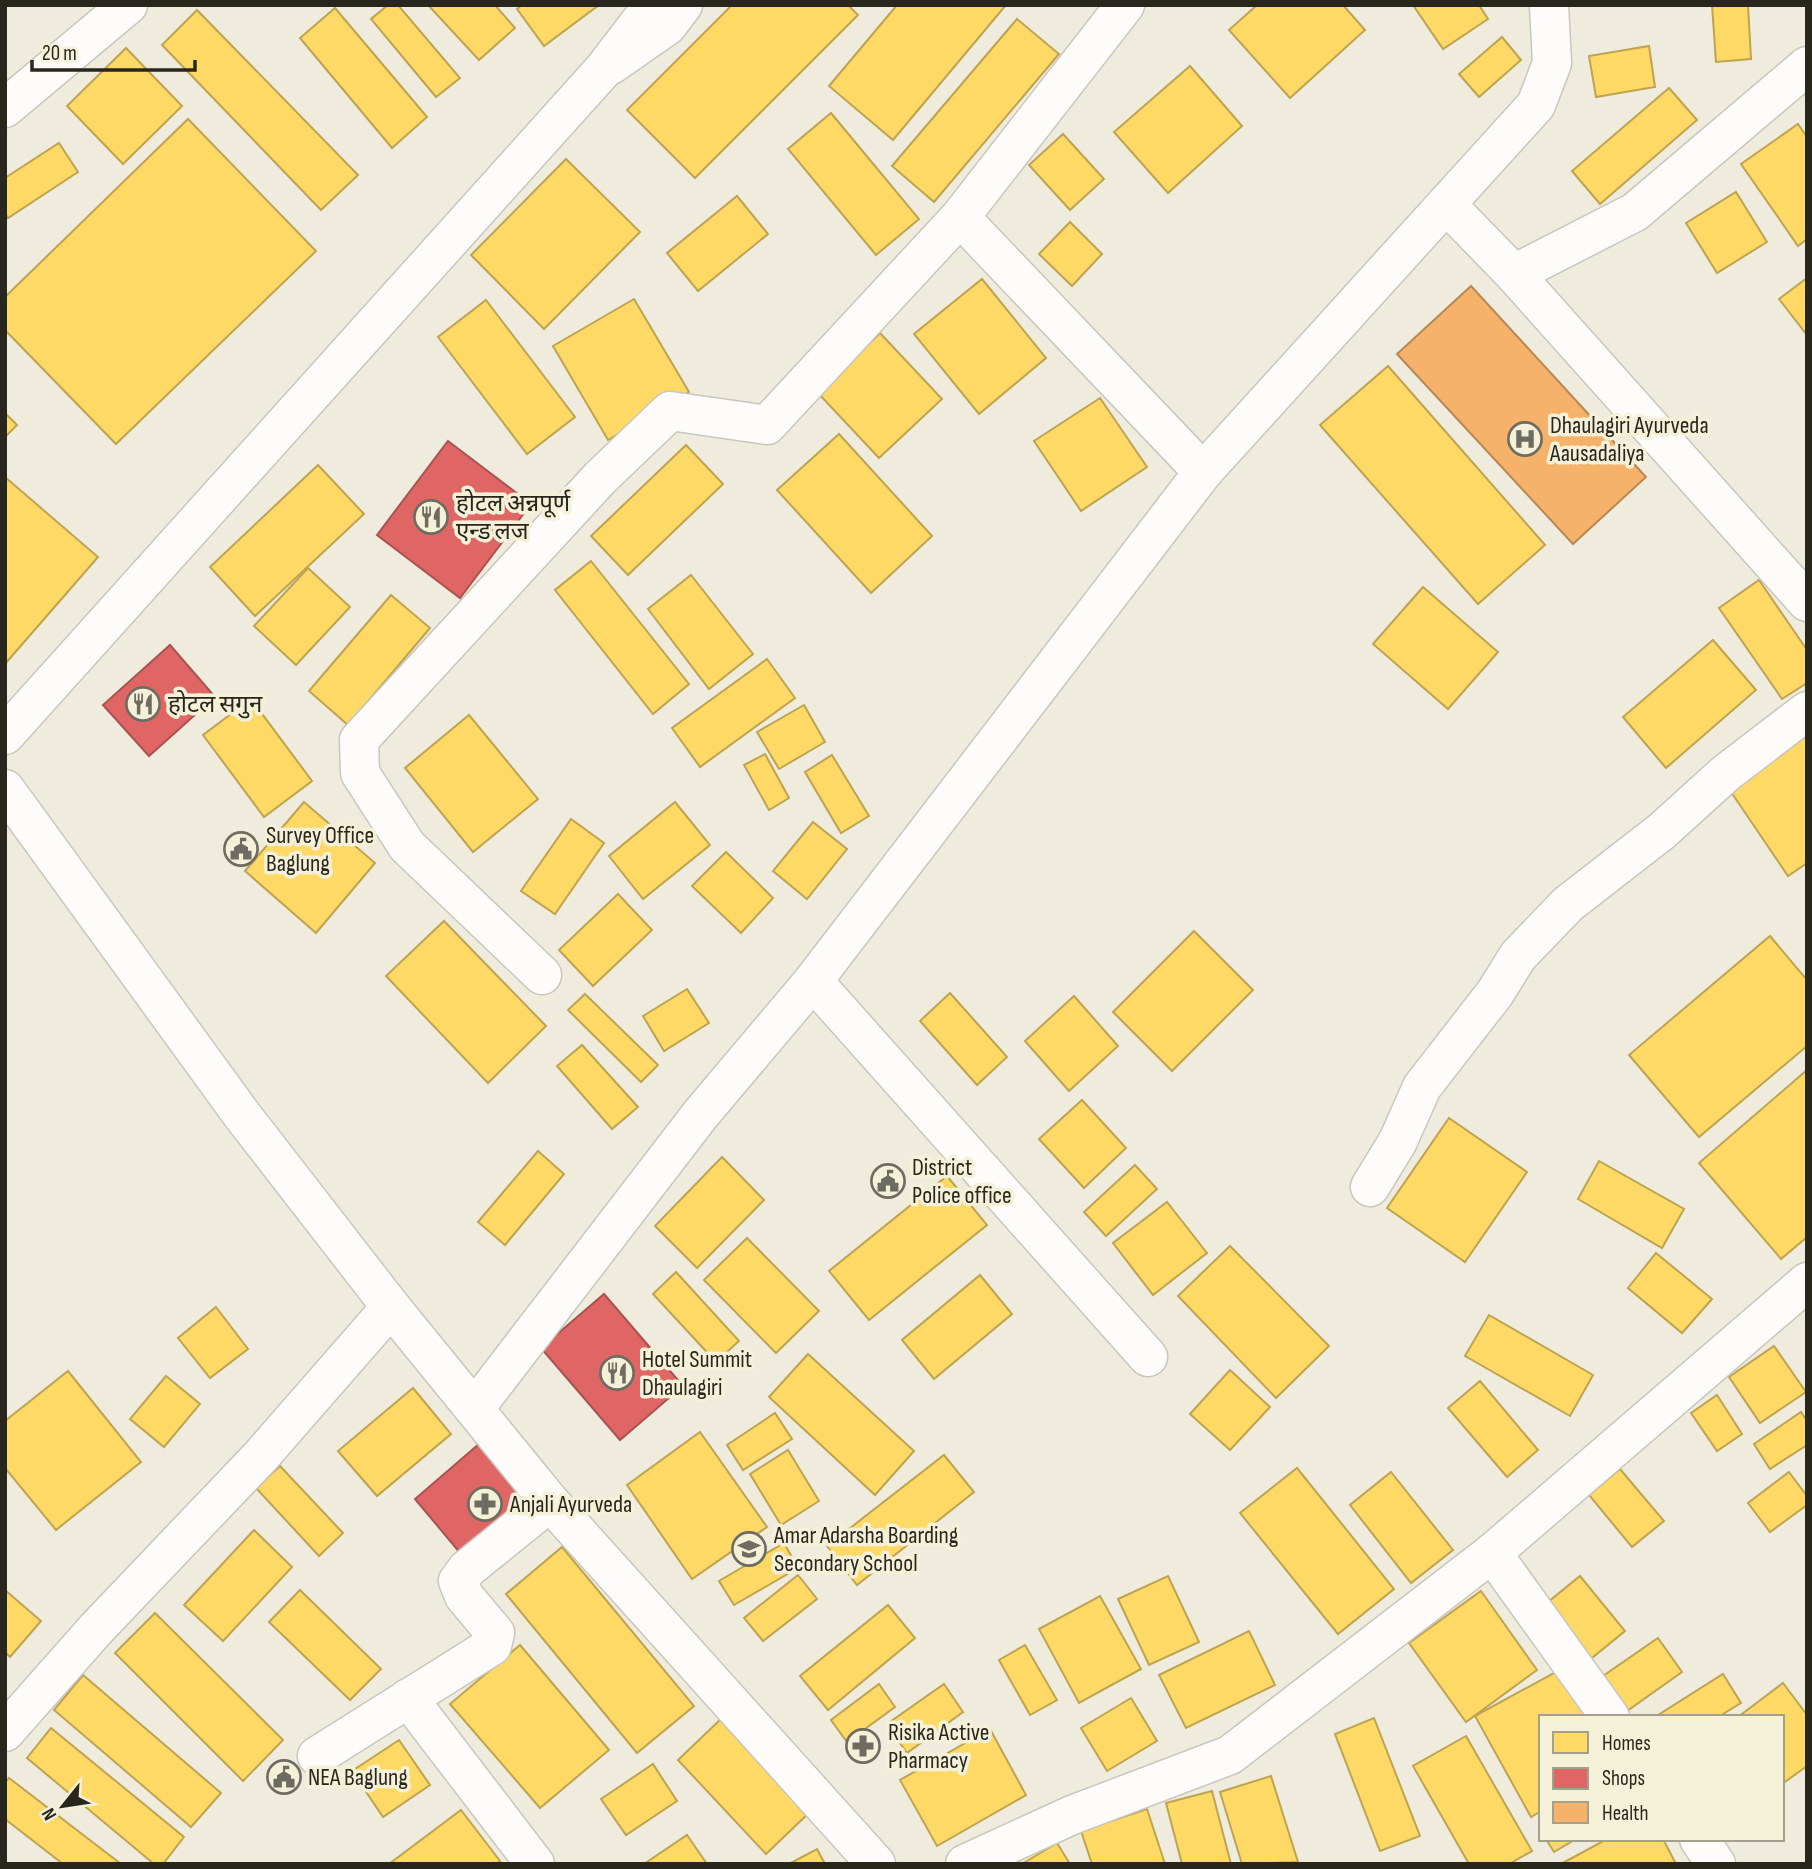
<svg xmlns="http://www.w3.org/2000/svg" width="1812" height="1869" font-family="'Sofia Sans Condensed','Noto Sans Devanagari',sans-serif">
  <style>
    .homes { fill: #ffd966; stroke: #bea350; stroke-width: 2 }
    .shops { fill: #e06666; stroke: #a95350; stroke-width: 2 }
    .health { fill: #f6b26b; stroke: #b88854; stroke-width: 2 }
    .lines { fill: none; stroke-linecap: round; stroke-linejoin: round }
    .minor-casing { stroke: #c9c7bc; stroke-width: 41 }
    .primary-casing { stroke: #c9c7bc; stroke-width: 41 }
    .minor { stroke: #fdfcfa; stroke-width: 38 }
    .primary { stroke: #fdfcfa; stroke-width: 38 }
    .labels { text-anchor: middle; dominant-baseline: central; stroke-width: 7; stroke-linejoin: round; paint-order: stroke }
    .poi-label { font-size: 24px; fill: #28261d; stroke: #f5f1d8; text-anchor: start }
  </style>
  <rect width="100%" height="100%" fill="#efecde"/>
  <g class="homes">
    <polygon points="388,5 398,5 460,78 436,97 371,19"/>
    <polygon points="428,5 495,5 515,28 479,60"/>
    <polygon points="522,5 599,5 544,46 517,9"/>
    <polygon points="732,5 848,5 858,15 695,178 627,110"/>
    <polygon points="897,5 1006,5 893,140 829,86"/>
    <polygon points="1257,5 1343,5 1365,30 1290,98 1229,30"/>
    <polygon points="1413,5 1479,5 1488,19 1443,49"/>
    <polygon points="1712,5 1748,5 1751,59 1716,62"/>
    <polygon points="335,8 427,117 392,148 300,38"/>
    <polygon points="197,10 358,175 321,210 162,45"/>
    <polygon points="1017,19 1059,54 934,202 892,166"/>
    <polygon points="1502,37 1521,60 1479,97 1459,74"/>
    <polygon points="1649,46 1655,87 1596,97 1589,56"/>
    <polygon points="126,48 182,106 123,164 67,106"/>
    <polygon points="1190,66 1242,126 1168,193 1114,132"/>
    <polygon points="1669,88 1697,120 1600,204 1572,171"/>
    <polygon points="831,113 919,219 876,255 788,149"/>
    <polygon points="188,119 316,251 116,444 5,330 5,297"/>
    <polygon points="1798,124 1807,137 1807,239 1798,246 1741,164"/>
    <polygon points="1063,134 1104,179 1070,210 1029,165"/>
    <polygon points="59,143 78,172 8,218 5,213 5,178"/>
    <polygon points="566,159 640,232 544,329 471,255"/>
    <polygon points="1736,192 1767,242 1717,273 1686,223"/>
    <polygon points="737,196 768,234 698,291 667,253"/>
    <polygon points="1070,222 1102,254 1072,286 1039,254"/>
    <polygon points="1807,278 1807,335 1779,299"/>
    <polygon points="982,279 1046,358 979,414 914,334"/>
    <polygon points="634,299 689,392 608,440 553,346"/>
    <polygon points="486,300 575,417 527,454 438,337"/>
    <polygon points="880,333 942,399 879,458 818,393"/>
    <polygon points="1388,366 1545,545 1478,604 1320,425"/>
    <polygon points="1100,398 1147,467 1081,511 1034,441"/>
    <polygon points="5,413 17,425 5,437"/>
    <polygon points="839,434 932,536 871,593 777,490"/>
    <polygon points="686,445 723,484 628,575 591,536"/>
    <polygon points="318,465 364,514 255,616 210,567"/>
    <polygon points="5,477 98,557 5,664"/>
    <polygon points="591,561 689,684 653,714 555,590"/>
    <polygon points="308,568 350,607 296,665 254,626"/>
    <polygon points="691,575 753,654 709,689 648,609"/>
    <polygon points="1759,580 1807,650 1807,683 1782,699 1719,608"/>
    <polygon points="1423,587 1498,652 1448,709 1373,644"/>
    <polygon points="391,595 430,628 348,725 309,691"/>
    <polygon points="1713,640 1756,690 1666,768 1623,717"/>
    <polygon points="767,659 795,698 700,767 672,728"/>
    <polygon points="251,699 312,781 264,817 203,735"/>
    <polygon points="804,705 825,742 779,769 757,732"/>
    <polygon points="469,715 538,799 473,852 405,768"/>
    <polygon points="1807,732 1807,863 1788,876 1727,786"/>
    <polygon points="765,754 789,798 769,810 744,765"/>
    <polygon points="832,755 869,816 841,833 805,772"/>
    <polygon points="304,802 375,863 316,933 245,871"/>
    <polygon points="675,802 710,845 643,899 609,856"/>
    <polygon points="571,819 604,843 555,914 521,891"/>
    <polygon points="813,822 847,849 807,899 773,871"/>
    <polygon points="726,852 773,898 741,933 692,886"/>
    <polygon points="618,894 652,930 593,986 559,950"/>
    <polygon points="444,921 546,1026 488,1083 386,976"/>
    <polygon points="1194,931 1253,990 1172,1071 1113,1012"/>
    <polygon points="1770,936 1807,980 1807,1046 1699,1137 1629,1055"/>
    <polygon points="687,989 709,1023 664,1051 643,1016"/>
    <polygon points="950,993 1007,1057 977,1085 920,1021"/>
    <polygon points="585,994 658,1065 641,1082 568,1010"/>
    <polygon points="1074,996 1118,1046 1069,1091 1025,1041"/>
    <polygon points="582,1045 638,1107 612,1129 557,1066"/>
    <polygon points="1807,1070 1807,1237 1781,1259 1699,1163"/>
    <polygon points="1082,1100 1126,1148 1084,1188 1039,1139"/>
    <polygon points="1449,1118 1527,1172 1465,1262 1387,1208"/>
    <polygon points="538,1151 564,1174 505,1245 478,1222"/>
    <polygon points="722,1157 764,1200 697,1268 655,1226"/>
    <polygon points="1599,1161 1684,1209 1662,1248 1578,1199"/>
    <polygon points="1135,1165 1157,1189 1106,1236 1084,1212"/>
    <polygon points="947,1176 987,1225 869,1320 829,1271"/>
    <polygon points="1167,1202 1207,1253 1153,1295 1113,1243"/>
    <polygon points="747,1238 819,1311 776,1353 704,1280"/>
    <polygon points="1230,1246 1329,1346 1276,1398 1178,1296"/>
    <polygon points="1656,1253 1712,1299 1682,1333 1628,1288"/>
    <polygon points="676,1272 739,1341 716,1362 653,1294"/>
    <polygon points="980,1275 1012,1314 934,1379 902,1340"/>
    <polygon points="216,1307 248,1349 210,1378 178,1338"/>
    <polygon points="1489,1315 1593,1375 1570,1416 1465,1356"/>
    <polygon points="1774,1346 1806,1392 1760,1423 1729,1377"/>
    <polygon points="808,1354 914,1451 875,1495 769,1397"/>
    <polygon points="1230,1370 1270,1407 1230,1450 1190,1414"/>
    <polygon points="68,1371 141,1462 56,1530 5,1468 5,1421"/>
    <polygon points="166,1376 200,1404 164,1447 130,1419"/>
    <polygon points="1480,1381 1538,1450 1507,1477 1448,1408"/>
    <polygon points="413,1388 451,1434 377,1496 338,1451"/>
    <polygon points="1717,1395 1742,1434 1717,1451 1691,1413"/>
    <polygon points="1801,1412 1807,1421 1807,1445 1770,1469 1754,1444"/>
    <polygon points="775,1413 792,1439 743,1470 727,1445"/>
    <polygon points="700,1432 767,1527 692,1579 627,1485"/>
    <polygon points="788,1450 819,1501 781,1525 750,1474"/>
    <polygon points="944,1455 974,1492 857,1585 827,1546"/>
    <polygon points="280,1466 343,1533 319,1556 256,1488"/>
    <polygon points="1297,1468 1394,1589 1338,1634 1240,1513"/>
    <polygon points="1620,1469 1664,1521 1632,1547 1589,1495"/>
    <polygon points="1391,1472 1453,1550 1411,1583 1350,1505"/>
    <polygon points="1789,1472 1807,1496 1807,1505 1770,1532 1748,1503"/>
    <polygon points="254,1530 292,1567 223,1641 184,1605"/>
    <polygon points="784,1543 798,1568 734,1605 719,1581"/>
    <polygon points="562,1547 694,1706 637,1753 506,1594"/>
    <polygon points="798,1575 817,1599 763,1641 744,1618"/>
    <polygon points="1168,1576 1199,1642 1149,1665 1118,1599"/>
    <polygon points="1580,1576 1625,1631 1587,1662 1542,1607"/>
    <polygon points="5,1590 41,1621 10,1657 5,1652"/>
    <polygon points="300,1590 381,1669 350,1700 269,1622"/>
    <polygon points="1481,1591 1537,1670 1466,1722 1409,1643"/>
    <polygon points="1100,1596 1141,1669 1079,1703 1039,1629"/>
    <polygon points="888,1605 915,1638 828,1710 800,1676"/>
    <polygon points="155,1613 283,1740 243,1781 115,1653"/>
    <polygon points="1249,1631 1275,1685 1186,1728 1159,1675"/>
    <polygon points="1658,1638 1682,1672 1627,1711 1603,1676"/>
    <polygon points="520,1645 609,1750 540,1808 450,1704"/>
    <polygon points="1025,1645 1057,1700 1030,1715 999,1660"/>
    <polygon points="1563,1668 1590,1717 1541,1717 1541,1811 1531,1817 1475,1716"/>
    <polygon points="1723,1674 1741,1703 1718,1717 1655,1717"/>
    <polygon points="83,1675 221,1793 191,1827 54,1710"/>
    <polygon points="1783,1683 1807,1715 1807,1766 1782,1784 1782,1717 1738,1717"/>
    <polygon points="879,1684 895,1707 847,1742 831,1720"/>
    <polygon points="944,1684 963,1712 907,1753 887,1724"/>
    <polygon points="1131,1698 1157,1741 1107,1771 1081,1728"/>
    <polygon points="722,1718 810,1812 766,1854 678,1760"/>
    <polygon points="1374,1718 1420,1836 1380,1851 1335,1734"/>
    <polygon points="51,1728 184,1837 163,1864 154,1864 27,1758"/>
    <polygon points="990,1729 1026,1795 937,1846 900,1780"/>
    <polygon points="1466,1736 1532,1851 1509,1864 1469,1864 1413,1766"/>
    <polygon points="399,1740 430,1785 383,1817 352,1771"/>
    <polygon points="653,1764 677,1801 626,1835 601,1799"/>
    <polygon points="1271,1776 1298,1862 1242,1864 1220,1792"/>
    <polygon points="9,1778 121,1864 63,1864 5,1819 5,1783"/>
    <polygon points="1212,1791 1231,1864 1182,1864 1166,1803"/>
    <polygon points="1147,1809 1165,1864 1092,1864 1081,1831"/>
    <polygon points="461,1810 500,1861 496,1864 389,1864"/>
    <polygon points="687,1835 707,1864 644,1864"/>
    <polygon points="1546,1839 1576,1839 1554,1852"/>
    <polygon points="1607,1839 1663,1839 1676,1864 1561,1864"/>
    <polygon points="1057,1843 1070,1864 1022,1864"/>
    <polygon points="817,1849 825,1864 789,1864"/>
  </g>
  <g class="shops">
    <polygon points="448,441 531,504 460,598 377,535"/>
    <polygon points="170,645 215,697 149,756 103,705"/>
    <polygon points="604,1294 683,1386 620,1440 541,1348"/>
    <polygon points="479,1444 525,1498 461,1554 415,1499"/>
  </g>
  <polygon class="health" points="1471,286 1646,477 1573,544 1397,354"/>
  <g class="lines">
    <g class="minor-casing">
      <g id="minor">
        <polyline points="611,65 667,26 683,5"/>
        <polyline points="1446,204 1514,274 1807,602"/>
        <polyline points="960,217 1203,472"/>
        <polyline points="1514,274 1635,212 1807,66"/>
        <polyline points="542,975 407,846 360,773 359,740 600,478 670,411 767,425 960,217 1125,5"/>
        <polyline points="813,981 1148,1357"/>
        <polyline points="1370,1187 1398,1141 1422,1087 1495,993 1518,956 1568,904 1662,831 1726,773 1807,711"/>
        <polyline points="391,1307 550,1502 876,1864"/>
        <polyline points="475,1408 700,1115 813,981 1203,472 1536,105 1552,63 1549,5"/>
        <polyline points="1492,1553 1610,1717"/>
        <polyline points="408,1698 535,1864"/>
        <polyline points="317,1756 492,1646 495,1633 464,1596 458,1581 467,1569 550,1502"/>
        <polyline points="1699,1839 1716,1864"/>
        <polyline points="965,1864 1072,1815 1230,1755 1492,1553 1807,1282"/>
      </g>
    </g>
    <g class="primary-casing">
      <g id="primary">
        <polyline points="5,108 128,5"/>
        <polyline points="5,735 603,70 653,5"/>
        <polyline points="5,789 242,1115 391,1307 261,1456 96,1629 5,1732"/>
      </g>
    </g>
    <use href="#minor" class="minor"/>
    <use href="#primary" class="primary"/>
  </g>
  <defs>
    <g id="hospital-ring" transform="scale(1.75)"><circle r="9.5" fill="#f5f1d8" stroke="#6e6b61" stroke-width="1.5"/><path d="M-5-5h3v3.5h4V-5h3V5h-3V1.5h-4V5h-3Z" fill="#6e6b61"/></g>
    <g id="restaurant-ring" transform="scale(1.75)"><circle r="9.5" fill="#f5f1d8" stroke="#6e6b61" stroke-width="1.5"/><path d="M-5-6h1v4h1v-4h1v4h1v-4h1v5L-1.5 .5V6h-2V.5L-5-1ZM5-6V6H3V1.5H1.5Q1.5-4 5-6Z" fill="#6e6b61"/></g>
    <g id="civic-ring" transform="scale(1.75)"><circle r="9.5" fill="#f5f1d8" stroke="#6e6b61" stroke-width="1.5"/><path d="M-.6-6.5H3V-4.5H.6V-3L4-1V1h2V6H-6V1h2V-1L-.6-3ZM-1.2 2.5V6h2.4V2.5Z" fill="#6e6b61"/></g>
    <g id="pharmacy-ring" transform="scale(1.75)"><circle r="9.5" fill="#f5f1d8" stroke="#6e6b61" stroke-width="1.5"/><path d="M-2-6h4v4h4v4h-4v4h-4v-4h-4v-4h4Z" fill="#6e6b61"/></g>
    <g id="school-ring" transform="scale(1.75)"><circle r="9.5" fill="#f5f1d8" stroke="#6e6b61" stroke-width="1.5"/><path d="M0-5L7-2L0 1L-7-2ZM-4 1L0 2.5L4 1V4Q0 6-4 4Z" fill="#6e6b61"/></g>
  </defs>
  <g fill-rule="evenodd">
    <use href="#hospital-ring" x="1525" y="439"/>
    <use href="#restaurant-ring" x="431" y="517"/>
    <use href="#restaurant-ring" x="143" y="704"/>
    <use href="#civic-ring" x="241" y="849"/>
    <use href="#civic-ring" x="888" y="1181"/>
    <use href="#restaurant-ring" x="617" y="1373"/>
    <use href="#pharmacy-ring" x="485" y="1504"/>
    <use href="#school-ring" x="749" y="1549"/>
    <use href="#pharmacy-ring" x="863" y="1746"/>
    <use href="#civic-ring" x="284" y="1777"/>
  </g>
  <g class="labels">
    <g class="poi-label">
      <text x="1550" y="425">Dhaulagiri Ayurveda<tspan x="1550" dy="28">Aausadaliya</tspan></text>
      <text x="456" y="503">होटल अन्नपूर्ण<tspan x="456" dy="28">एन्ड लज</tspan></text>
      <text x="168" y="704">होटल सगुन</text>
      <text x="266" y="835">Survey Office<tspan x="266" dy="28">Baglung</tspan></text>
      <text x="912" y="1167">District<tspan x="912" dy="28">Police office</tspan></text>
      <text x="642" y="1359">Hotel Summit<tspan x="642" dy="28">Dhaulagiri</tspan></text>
      <text x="510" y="1504">Anjali Ayurveda</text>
      <text x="774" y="1535">Amar Adarsha Boarding<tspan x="774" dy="28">Secondary School</tspan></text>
      <text x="888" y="1732">Risika Active<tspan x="888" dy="28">Pharmacy</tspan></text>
      <text x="308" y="1777">NEA Baglung</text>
    </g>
  </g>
  <rect width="1812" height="1869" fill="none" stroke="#28261d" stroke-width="14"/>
  <rect x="1539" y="1715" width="245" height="126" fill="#f5f1d8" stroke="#a3a08d" stroke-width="2"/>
  <rect x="1553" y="1732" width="35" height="21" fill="#ffd966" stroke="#a3a08d" stroke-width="2"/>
  <text x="1602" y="1750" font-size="21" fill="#28261d">Homes</text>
  <rect x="1553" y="1768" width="35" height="21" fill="#e06666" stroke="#a3a08d" stroke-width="2"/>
  <text x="1602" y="1785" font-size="21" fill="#28261d">Shops</text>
  <rect x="1553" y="1802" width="35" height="21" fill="#f6b26b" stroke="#a3a08d" stroke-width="2"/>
  <text x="1602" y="1820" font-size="21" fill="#28261d">Health</text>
  <g transform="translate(63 1806) rotate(240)" stroke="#f5f1d8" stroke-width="5" paint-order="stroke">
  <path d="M0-5L12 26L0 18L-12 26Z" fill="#28261d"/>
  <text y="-10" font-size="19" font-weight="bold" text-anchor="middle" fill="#28261d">N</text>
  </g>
  <path d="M32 60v10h163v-10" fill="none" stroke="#28261d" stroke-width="3.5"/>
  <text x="42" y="60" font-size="21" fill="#28261d" stroke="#f5f1d8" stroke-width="5" paint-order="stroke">20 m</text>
</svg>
